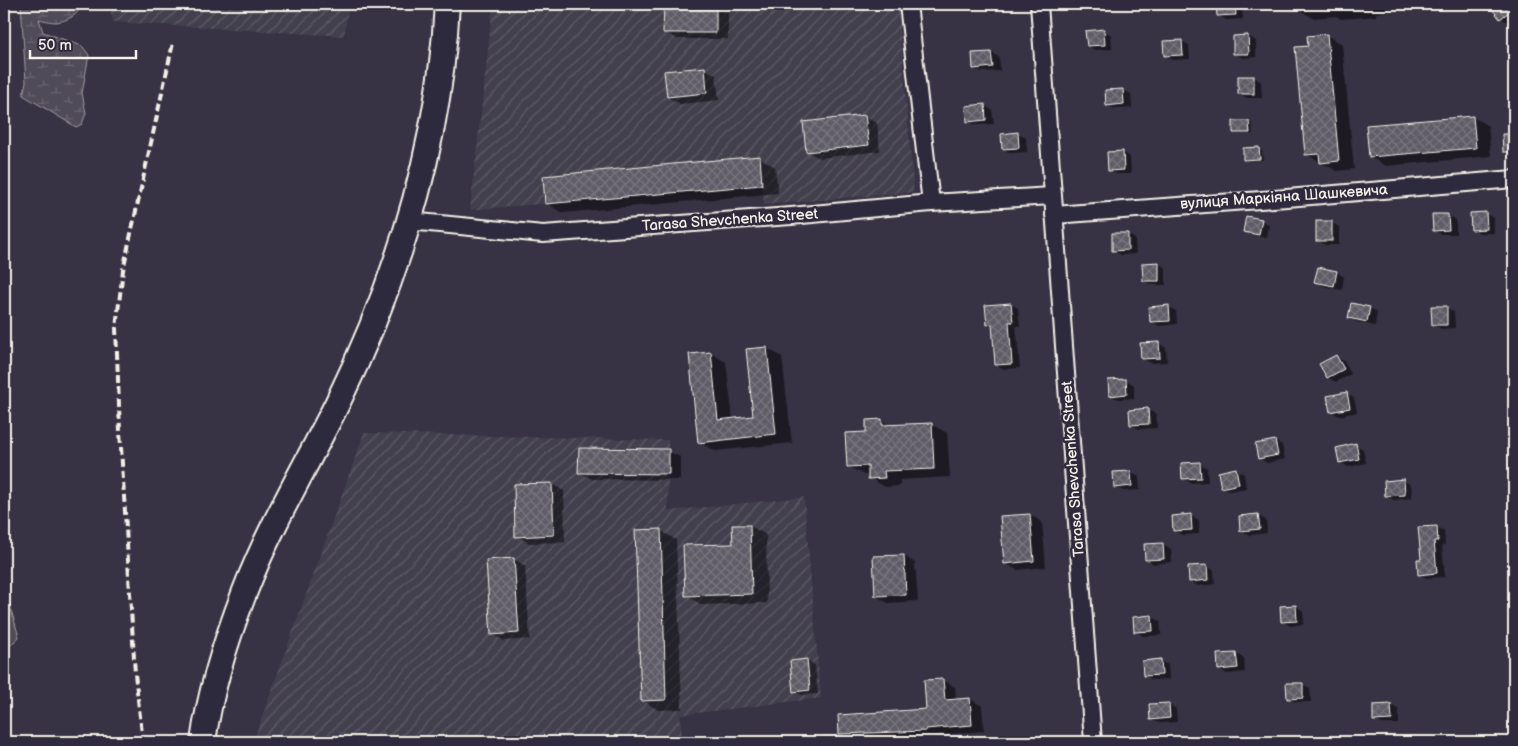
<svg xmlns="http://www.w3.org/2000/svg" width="1518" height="746" font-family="'Balsamiq Sans',sans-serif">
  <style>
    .industrial { fill: url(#industrial-furrows) }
    .forest { fill: url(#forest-crowns); stroke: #a29ea0 }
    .wetland { fill: url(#wetland-marsh); stroke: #a29ea0 }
    .shadow { fill: #0007 }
    .building { fill: url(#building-cross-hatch); stroke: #f4f1e8 }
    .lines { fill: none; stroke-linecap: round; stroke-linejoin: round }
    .minor-casing { stroke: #f4f1e8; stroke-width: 20 }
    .highway-casing { stroke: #f4f1e8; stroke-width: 28 }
    .minor { stroke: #2f2a3d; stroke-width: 16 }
    .highway { stroke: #2f2a3d; stroke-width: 24 }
    .rail { stroke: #f4f1e8; stroke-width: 4; stroke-dasharray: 8 4; stroke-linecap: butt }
    .labels { text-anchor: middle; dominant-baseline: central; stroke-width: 5; stroke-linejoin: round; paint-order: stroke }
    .street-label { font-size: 15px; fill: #f4f1e8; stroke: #2f2a3d }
  </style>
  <defs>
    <pattern id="industrial-furrows" width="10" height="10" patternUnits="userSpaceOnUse" patternTransform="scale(1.25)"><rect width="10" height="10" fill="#433f4e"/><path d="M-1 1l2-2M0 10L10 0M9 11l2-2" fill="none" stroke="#5f5b68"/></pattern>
    <pattern id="forest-crowns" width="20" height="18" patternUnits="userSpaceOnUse" patternTransform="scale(1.25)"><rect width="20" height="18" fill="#504b59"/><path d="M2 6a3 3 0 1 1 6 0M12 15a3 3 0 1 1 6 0" fill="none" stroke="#6a6571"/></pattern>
    <pattern id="wetland-marsh" width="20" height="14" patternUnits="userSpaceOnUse" patternTransform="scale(1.25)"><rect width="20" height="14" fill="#504b59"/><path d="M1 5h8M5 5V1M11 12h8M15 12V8" fill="none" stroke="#6a6571"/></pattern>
    <pattern id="building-cross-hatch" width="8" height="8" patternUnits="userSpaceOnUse" patternTransform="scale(1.25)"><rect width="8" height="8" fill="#5f5c67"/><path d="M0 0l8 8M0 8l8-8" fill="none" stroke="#77747d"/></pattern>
  </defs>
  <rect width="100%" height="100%" fill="#373244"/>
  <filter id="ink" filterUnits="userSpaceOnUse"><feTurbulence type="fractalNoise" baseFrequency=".02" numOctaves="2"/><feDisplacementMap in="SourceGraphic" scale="10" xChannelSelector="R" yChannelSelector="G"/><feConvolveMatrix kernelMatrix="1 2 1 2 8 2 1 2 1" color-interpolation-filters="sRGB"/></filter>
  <g filter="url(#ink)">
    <g class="industrial">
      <polygon points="109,4 349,4 344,36 113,22"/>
      <polygon points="493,4 898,4 914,192 764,205 762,185 470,210"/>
      <polygon points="364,433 668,440 668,511 804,497 821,698 680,715 683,742 253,742"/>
      <polygon points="856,733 857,742 743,742 839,734"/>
    </g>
    <polygon class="forest" points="4,586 19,637 4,652"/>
    <path class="wetland" d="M21,4H82C79,15 67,21 56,22C50,22 44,20 39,19L43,32L82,46L89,55L82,93L86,113L82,124L76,127L23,95L26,82Z"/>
    <g class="shadow">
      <polygon points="665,4 728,4 728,39 677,39 665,32"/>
      <polygon points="986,4 1009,4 1009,8 994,9"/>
      <polygon points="1217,4 1240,4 1242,5 1243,19 1226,20 1218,15"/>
      <polygon points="1301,4 1403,4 1404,10 1376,13 1376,16 1341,19 1336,16 1313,18 1301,11"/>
      <polygon points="1496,4 1514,4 1514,18 1509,23 1501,18 1492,7"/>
      <polygon points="1104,31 1111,35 1112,49 1095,50 1088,46"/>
      <polygon points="1326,35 1342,44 1354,169 1337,171 1306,154 1310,47"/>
      <polygon points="1248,36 1256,41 1256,57 1242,58 1234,53"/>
      <polygon points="1181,41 1189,45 1190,59 1173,60 1165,56"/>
      <polygon points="991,53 999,57 1000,71 982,72 974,68 973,54"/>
      <polygon points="705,69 716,75 719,100 680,104 668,97"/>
      <polygon points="1254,77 1261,82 1262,98 1247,98 1239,94"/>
      <polygon points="1123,90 1131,94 1132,108 1115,109 1107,105"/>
      <polygon points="984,105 992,110 994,124 976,125 969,121"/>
      <polygon points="865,117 877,123 880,151 819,158 807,151"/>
      <polygon points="1473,117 1488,126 1491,156 1386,166 1370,157"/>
      <polygon points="1249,122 1252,124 1253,134 1238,134 1234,132"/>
      <polygon points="1018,134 1026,138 1027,152 1011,153 1003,149"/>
      <polygon points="1514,135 1514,156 1512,156 1504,151 1504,136"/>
      <polygon points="1259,149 1262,151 1263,160 1248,161 1245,159"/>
      <polygon points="1123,152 1130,157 1131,174 1117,174 1109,170"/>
      <polygon points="759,157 775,167 778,193 562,213 547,203"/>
      <polygon points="1472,214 1486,214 1494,218 1494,233 1480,233 1472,229"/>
      <polygon points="1448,215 1456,220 1456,234 1441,234 1434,230"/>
      <polygon points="1261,220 1269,225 1267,238 1252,235 1244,231"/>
      <polygon points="1331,222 1339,227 1339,245 1325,245 1317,240"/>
      <polygon points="1128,234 1135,239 1136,254 1121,255 1113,250"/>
      <polygon points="1158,263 1166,268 1166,285 1152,285 1144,281"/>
      <polygon points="1337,272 1344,277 1342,290 1323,286 1316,282"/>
      <polygon points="1011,304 1018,308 1020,326 1016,326 1020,368 1004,369 996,365 993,327 988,324"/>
      <polygon points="1168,306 1176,311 1177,324 1159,326 1152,321"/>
      <polygon points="1446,307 1454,312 1455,328 1441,329 1433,324"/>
      <polygon points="1370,308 1377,312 1375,326 1357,322 1349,318"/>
      <polygon points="1159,343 1166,348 1167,362 1150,363 1142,358"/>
      <polygon points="767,348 782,357 792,443 715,451 699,442 710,353 726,362 733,420 755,417"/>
      <polygon points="1336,357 1344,361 1351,374 1336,382 1328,378"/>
      <polygon points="1126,380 1134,385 1134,398 1118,399 1110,395"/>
      <polygon points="1346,394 1354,398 1357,412 1339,416 1331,411"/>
      <polygon points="1148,410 1156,414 1157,428 1139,429 1131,425"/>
      <polygon points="882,421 891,426 931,424 947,433 950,477 900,480 900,486 885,487 870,478 869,475 864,475 848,466 867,433"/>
      <polygon points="1274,441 1282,445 1285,459 1267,463 1259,458"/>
      <polygon points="1355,445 1363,449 1366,463 1348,467 1340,462"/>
      <polygon points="668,451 680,457 680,480 592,479 580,473"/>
      <polygon points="1200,464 1207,468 1208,482 1191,483 1184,478"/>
      <polygon points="1236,470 1244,474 1246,488 1230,491 1222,487"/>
      <polygon points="1131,472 1139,477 1140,490 1123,491 1115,487"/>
      <polygon points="1403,480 1411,485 1412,498 1394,500 1387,496"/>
      <polygon points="552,484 564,491 565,542 529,543 517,536"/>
      <polygon points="1030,515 1042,522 1046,567 1017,570 1005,563 1002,518"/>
      <polygon points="1191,516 1199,520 1199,534 1182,535 1174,531"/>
      <polygon points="1258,516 1266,520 1267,533 1249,535 1242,530"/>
      <polygon points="750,526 766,535 767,603 702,605 686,595"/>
      <polygon points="1436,527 1444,531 1445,545 1442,545 1445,577 1427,578 1419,574 1422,560"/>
      <polygon points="660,530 676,540 682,709 658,710 642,700"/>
      <polygon points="1163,544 1171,549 1172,562 1154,564 1146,559 1146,546"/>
      <polygon points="904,556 915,563 918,601 888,603 876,596"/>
      <polygon points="514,559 525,566 530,639 504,641 492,634"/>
      <polygon points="1206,566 1214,570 1215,584 1198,586 1190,581"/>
      <polygon points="1296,606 1303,611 1304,624 1290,626 1282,621"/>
      <polygon points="1152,617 1160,621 1161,635 1143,636 1136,631"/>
      <polygon points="1236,654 1244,658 1245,672 1227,674 1219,669"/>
      <polygon points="807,660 815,665 818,694 802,695 794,691"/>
      <polygon points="1160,661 1168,665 1169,679 1152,680 1145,675"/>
      <polygon points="943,680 955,687 956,700 970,699 982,706 984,731 937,735 937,737 852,740 840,734 928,711"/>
      <polygon points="1302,684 1310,688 1311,702 1296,702 1288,698"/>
      <polygon points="1168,704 1176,709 1177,722 1159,723 1151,719"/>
      <polygon points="1391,705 1399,710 1399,724 1382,724 1375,720 1374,706"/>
    </g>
    <g class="building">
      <polygon points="664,4 716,4 716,33 663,33"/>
      <polygon points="1216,4 1235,4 1236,15 1217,16"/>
      <polygon points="1488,4 1514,4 1514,8 1500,19"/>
      <polygon points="1104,29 1105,45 1087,46 1085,31"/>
      <polygon points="1327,34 1339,161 1320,163 1319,154 1305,155 1295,47 1308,46 1307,36"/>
      <polygon points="1248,35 1249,54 1233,54 1233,36"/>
      <polygon points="1182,40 1183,55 1164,56 1163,41"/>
      <polygon points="991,52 993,67 973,69 972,53"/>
      <polygon points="705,67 707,93 667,97 664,71"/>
      <rect x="1238" y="76" width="16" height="18"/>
      <polygon points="1123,89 1124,104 1106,106 1105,90"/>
      <polygon points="985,104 986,120 967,122 966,106"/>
      <polygon points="865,115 869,145 806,152 803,122"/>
      <polygon points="1473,116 1476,148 1369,157 1366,125"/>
      <polygon points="1233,121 1249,121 1250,133 1233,133"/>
      <polygon points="1018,132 1019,148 1002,149 1001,134"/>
      <polygon points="1502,134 1514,134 1514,152 1503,152"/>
      <polygon points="1259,147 1260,159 1243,160 1243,148"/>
      <polygon points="1123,151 1124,170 1108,171 1107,152"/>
      <polygon points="760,156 762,185 545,204 543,176"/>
      <polygon points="1486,212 1487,229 1471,230 1470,213"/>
      <polygon points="1432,214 1448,214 1449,230 1433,231"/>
      <polygon points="1246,216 1262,219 1259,235 1243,232"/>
      <rect x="1316" y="221" width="16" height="20"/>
      <polygon points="1112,233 1128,233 1128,250 1112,251"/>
      <polygon points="1159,262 1159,281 1143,281 1142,263"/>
      <polygon points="1318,267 1337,271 1334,286 1314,282"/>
      <polygon points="1011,303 1013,322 1009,322 1012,364 995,365 992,324 987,325 985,305"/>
      <polygon points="1351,303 1370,307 1367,322 1348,318"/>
      <polygon points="1169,305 1170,321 1150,322 1149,307"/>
      <polygon points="1431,306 1447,306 1447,325 1432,325"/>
      <polygon points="1159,342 1160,358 1141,359 1140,343"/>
      <polygon points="767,347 776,434 698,443 689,354 711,352 718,420 753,416 746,349"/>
      <polygon points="1336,355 1344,369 1327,378 1319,364"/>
      <polygon points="1126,379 1127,394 1109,396 1108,380"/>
      <polygon points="1347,392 1350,408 1330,412 1327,396"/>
      <polygon points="1148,408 1149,424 1130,425 1129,410"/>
      <polygon points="882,419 882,425 932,423 934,469 884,471 885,478 868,479 868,466 847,467 845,433 866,432 866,420"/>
      <polygon points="1275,440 1278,455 1258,459 1255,444"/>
      <polygon points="1356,443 1359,459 1339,463 1336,448"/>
      <polygon points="579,448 669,449 669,474 578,473"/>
      <polygon points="1200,462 1201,478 1182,479 1181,463"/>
      <polygon points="1236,468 1239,484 1221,488 1218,472"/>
      <polygon points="1131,471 1132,486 1114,488 1113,472"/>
      <polygon points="1404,479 1405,495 1385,496 1384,481"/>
      <polygon points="552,483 554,535 515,537 514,484"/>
      <polygon points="1030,514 1034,561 1004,564 1000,516"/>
      <polygon points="1191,514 1192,530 1173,531 1172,516"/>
      <polygon points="1258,514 1260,529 1240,531 1239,516"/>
      <polygon points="732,525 750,525 752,594 685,596 683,545 733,544"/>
      <polygon points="1437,526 1438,541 1434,541 1437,573 1418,575 1417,559 1421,559 1418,527"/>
      <polygon points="661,529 666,700 641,701 635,530"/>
      <polygon points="1163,543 1164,559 1145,560 1144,544"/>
      <polygon points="904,555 906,595 875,596 873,556"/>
      <polygon points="514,558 519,633 491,635 486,560"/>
      <polygon points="1207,565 1208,580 1189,582 1188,566"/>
      <polygon points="1296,605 1297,621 1281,622 1280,606"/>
      <polygon points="1152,615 1153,631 1134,632 1133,617"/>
      <polygon points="1236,653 1238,668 1218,670 1217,654"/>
      <polygon points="807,659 810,690 793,692 790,661"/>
      <polygon points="1161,659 1162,675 1143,676 1142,661"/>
      <polygon points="943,679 945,700 970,698 972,725 926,729 926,731 839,734 838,715 926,709 924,680"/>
      <polygon points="1286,683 1303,683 1303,698 1287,699"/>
      <polygon points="1169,703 1170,718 1150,720 1149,704"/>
      <polygon points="1391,704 1392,720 1373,721 1373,705"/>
    </g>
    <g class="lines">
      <g class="minor-casing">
        <g id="minor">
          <polyline points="908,4 931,203"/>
          <polyline points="1039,4 1093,742"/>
          <polyline points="1054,215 1287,198 1514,179"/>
          <polyline points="409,221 543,234 791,216 931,203 1052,196"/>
        </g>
      </g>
      <g class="highway-casing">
        <path id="highway" d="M203,742C210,690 226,640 245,591C270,526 306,466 337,404C398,279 440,143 447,4"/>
      </g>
      <use href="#minor" class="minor"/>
      <use href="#highway" class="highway"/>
      <polyline class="rail" points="143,742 135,674 120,431 116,328 123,270 173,43"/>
    </g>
  </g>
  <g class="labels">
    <g class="street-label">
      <text transform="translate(1284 197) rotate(-4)">вулиця Маркіяна Шашкевича</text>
      <text transform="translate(730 220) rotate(-4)">Tarasa Shevchenka Street</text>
      <text transform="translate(1073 469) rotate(-94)">Tarasa Shevchenka Street</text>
    </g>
  </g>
  <rect width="1518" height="746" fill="none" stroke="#2f2a3d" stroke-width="20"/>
  <rect x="10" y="10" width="1498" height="726" fill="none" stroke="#f4f1e8" stroke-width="2" filter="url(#ink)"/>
  <path d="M30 50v8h106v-8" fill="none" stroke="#f4f1e8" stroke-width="2.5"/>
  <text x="38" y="50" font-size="15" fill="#f4f1e8" stroke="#2f2a3d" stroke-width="4" paint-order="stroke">50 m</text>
</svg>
